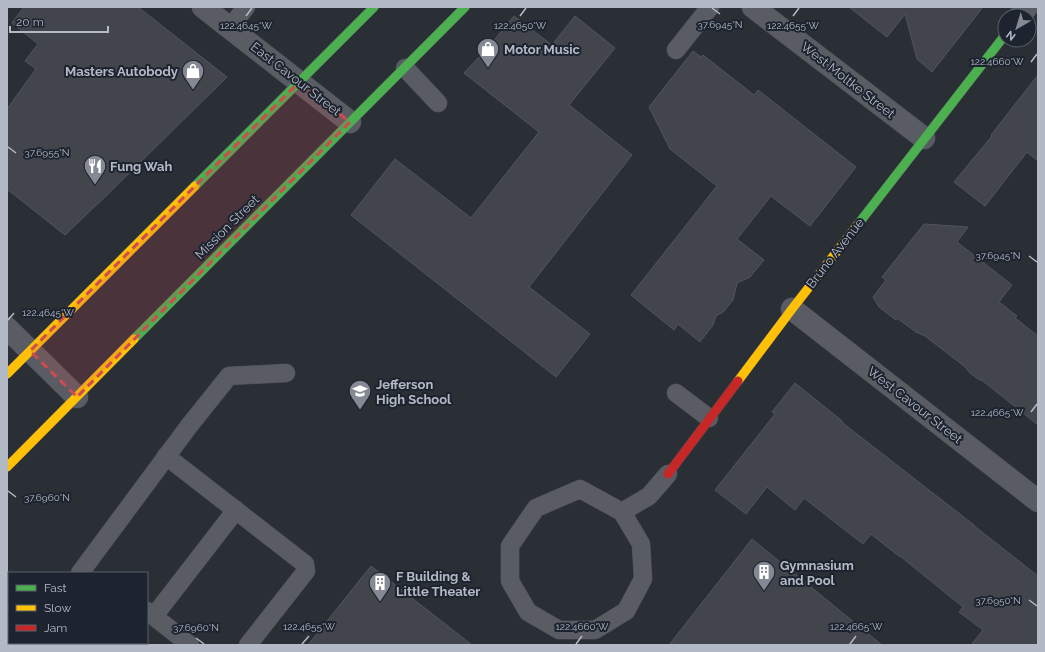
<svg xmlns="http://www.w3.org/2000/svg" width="1045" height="652" font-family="Raleway,sans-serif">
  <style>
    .building { fill: #42464c; stroke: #51555d }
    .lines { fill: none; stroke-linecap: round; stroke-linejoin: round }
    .lane-casing { stroke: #484a50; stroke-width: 19 }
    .street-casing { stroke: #484a50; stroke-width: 23 }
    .fast-casing { stroke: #484a50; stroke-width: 10 }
    .slow-casing { stroke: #484a50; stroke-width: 10 }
    .jam-casing { stroke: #484a50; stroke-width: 10 }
    .lane { stroke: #595c63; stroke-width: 18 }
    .street { stroke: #595c63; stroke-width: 22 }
    .fast { stroke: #4caf50; stroke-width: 9 }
    .slow { stroke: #ffc107; stroke-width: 9 }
    .jam { stroke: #c62828; stroke-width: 9 }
    .marked { fill: #ce4c4f; fill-opacity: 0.2; stroke: #ce4c4f; stroke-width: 3; stroke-dasharray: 8 5; stroke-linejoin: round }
    .ticks { fill: none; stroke: #b4bac5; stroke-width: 1.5 }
    .labels { text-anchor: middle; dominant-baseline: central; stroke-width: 4; stroke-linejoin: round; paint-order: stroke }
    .poi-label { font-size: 13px; font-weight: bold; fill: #b4bac5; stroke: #1d242f; text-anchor: start }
    .street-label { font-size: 13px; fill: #b4bac5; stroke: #1d242f }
    .ticks-label { font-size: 10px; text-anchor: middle; fill: #b4bac5; stroke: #1d242f; stroke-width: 4; stroke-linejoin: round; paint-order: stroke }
  </style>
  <rect width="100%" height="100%" fill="#2a2e35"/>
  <g class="building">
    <polygon points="24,7 138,7 227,77 109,193 65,235 7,189 7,109 36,69 25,61 38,44 12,23"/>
    <polygon points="849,7 983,7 932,72 917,59 905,14 887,37"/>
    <polygon points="514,16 552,45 575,16 615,48 569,105 632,155 529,287 590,334 556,377 351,215 395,159 471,218 539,132 464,73 491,44"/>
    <polygon points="693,51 701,57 703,55 754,95 758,90 856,167 810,226 771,196 737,239 764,260 750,277 737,283 733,300 723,312 716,316 713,325 700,342 678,324 674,330 631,295 717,186 670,149 649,107"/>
    <polygon points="1038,75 1038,161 1027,152 985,206 954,182 992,136 991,135"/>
    <polygon points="924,224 968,227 957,242 1012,285 999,302 1017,316 1015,318 1038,336 1038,425 983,381 978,379 970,373 964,366 925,336 916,332 897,318 896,320 879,307 873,297 886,280 882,277"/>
    <polygon points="795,383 841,420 844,424 974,525 973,525 1038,576 1038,645 971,645 983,630 959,612 963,607 900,556 900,557 871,534 863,544 804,498 795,510 767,487 746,514 715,490 775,414 772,412"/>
    <polygon points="752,539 882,645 669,645"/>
    <polygon points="371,566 472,645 308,645"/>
  </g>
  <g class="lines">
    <g class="lane-casing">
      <g id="lane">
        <polyline points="230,28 246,7"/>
        <polyline points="676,50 710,7"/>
        <polyline points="405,68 438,103"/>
        <polyline points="676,393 709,418"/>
        <polyline points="166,456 305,564 306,571 248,645"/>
        <polygon points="580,489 622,512 641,544 643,579 626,611 595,630 559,630 528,612 510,581 510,546 536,508"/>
        <polyline points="622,512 649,496 668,474"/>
        <polyline points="80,573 189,426 229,376 286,373"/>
        <polyline points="147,611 190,645"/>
        <polyline points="154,616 236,510"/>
        <polyline points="7,629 9,626"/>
        <polyline points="70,643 72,645"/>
      </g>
    </g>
    <g class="street-casing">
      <g id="street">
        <polyline points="203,7 350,122"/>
        <polyline points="753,7 924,138"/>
        <polyline points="1020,16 1027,7"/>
        <polyline points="792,309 1038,501"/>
        <polyline points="7,328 77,397"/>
      </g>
    </g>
    <g class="fast-casing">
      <g id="fast">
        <polyline points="195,186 374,7"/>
        <polyline points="859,223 1005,35"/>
        <polyline points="134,339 465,7"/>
      </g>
    </g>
    <g class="slow-casing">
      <g id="slow">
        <polyline points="7,374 195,186"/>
        <polyline points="738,381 792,309 859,223"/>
        <polyline points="7,467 134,339"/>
      </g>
    </g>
    <g class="jam-casing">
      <polyline id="jam" points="668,474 738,381"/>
    </g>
    <use href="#lane" class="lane"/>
    <use href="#street" class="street"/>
    <use href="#fast" class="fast"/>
    <use href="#slow" class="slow"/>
    <use href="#jam" class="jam"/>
  </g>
  <path class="marked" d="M299,82L350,122L77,397L30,351Z"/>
  <path class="ticks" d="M712,8L720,14M246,16L252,8M520,16L526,8M793,16L799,8M1031,62L1037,54M8,147L16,153M1029,256L1037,262M8,320L14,313M1031,412L1037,404M8,491L16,497M1029,600L1037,606M196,638L204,644M302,644L309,636M576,644L582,636M850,644L856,636"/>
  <defs>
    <g id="shop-pin" transform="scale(1.15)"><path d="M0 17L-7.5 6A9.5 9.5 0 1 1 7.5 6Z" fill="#848993" stroke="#1d242f"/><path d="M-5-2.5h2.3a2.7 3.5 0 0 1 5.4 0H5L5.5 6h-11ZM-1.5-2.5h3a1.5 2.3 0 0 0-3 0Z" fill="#fff"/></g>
    <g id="restaurant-pin" transform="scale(1.15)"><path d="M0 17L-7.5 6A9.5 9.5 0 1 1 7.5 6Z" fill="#848993" stroke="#1d242f"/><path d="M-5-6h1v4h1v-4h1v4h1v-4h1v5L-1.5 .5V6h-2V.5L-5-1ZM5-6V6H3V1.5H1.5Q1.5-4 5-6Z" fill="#fff"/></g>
    <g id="school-pin" transform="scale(1.15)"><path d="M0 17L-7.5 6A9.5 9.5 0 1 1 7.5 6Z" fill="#848993" stroke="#1d242f"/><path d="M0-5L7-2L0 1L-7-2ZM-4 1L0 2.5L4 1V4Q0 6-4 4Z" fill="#fff"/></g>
    <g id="building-pin" transform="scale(1.15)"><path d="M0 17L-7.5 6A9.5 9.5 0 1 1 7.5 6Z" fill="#848993" stroke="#1d242f"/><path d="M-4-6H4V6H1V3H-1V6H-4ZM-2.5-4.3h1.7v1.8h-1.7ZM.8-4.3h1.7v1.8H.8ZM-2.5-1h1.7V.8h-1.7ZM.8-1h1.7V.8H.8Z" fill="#fff"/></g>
  </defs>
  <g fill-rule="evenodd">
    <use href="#shop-pin" x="488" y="49"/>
    <use href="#shop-pin" x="193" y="71"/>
    <use href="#restaurant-pin" x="95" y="166"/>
    <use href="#school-pin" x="360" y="391"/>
    <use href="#building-pin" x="764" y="572"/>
    <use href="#building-pin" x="380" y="583"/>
  </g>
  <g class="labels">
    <g class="poi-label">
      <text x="504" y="49">Motor Music</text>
      <text x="178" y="71" text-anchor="end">Masters Autobody</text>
      <text x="110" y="166">Fung Wah</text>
      <text x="376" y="384">Jefferson<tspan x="376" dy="15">High School</tspan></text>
      <text x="780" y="565">Gymnasium<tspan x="780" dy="15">and Pool</tspan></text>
      <text x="396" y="576">F Building &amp;<tspan x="396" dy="15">Little Theater</tspan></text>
    </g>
    <g class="street-label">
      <text transform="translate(296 79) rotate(38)">East Cavour Street</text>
      <text transform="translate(848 80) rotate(38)">West Moltke Street</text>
      <text transform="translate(227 227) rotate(-45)">Mission Street</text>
      <text transform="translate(835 253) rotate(-52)">Bruno Avenue</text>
      <text transform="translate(915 405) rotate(38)">West Cavour Street</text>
    </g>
  </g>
  <g class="ticks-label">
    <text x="720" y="28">37.6945°N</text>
    <text x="246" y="29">122.4645°W</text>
    <text x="520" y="29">122.4650°W</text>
    <text x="793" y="29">122.4655°W</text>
    <text x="997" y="65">122.4660°W</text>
    <text x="47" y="156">37.6955°N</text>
    <text x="998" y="259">37.6945°N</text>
    <text x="48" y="316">122.4645°W</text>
    <text x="997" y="416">122.4665°W</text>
    <text x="47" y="501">37.6960°N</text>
    <text x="998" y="604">37.6950°N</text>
    <text x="309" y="630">122.4655°W</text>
    <text x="582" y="630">122.4660°W</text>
    <text x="856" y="630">122.4665°W</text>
    <text x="196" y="631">37.6960°N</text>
  </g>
  <rect width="1045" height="652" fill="none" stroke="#b4bac5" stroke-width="16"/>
  <rect x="8" y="572" width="140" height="72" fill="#1d242f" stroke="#59606b"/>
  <rect x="16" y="585" width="20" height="6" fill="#4caf50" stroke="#59606b"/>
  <text x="44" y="592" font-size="12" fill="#b4bac5">Fast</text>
  <rect x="16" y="605" width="20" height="6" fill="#ffc107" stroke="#59606b"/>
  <text x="44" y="612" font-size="12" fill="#b4bac5">Slow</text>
  <rect x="16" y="625" width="20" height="6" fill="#c62828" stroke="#59606b"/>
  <text x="44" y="632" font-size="12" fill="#b4bac5">Jam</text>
  <g transform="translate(1017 28) rotate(218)"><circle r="19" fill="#1d242f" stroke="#59606b"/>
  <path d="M0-3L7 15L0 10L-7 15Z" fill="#848993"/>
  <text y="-6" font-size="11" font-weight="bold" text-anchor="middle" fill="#b4bac5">N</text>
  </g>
  <path d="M10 26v6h98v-6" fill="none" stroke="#b4bac5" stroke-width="2"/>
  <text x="16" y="26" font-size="12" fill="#b4bac5" stroke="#1d242f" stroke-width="3" paint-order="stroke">20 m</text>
</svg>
